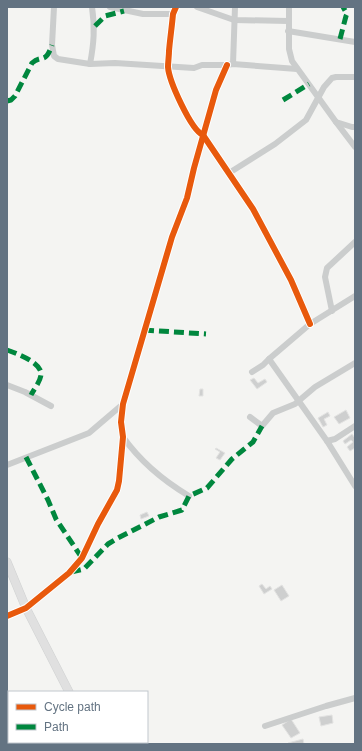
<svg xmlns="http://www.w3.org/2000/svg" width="362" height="751" font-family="Arial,sans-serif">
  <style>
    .building { fill: #cecfcf; stroke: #e3e3e2 }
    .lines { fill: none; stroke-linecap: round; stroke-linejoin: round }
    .secondary-casing { stroke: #d0d2d2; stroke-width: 9 }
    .street { stroke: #cbcdcd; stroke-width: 6 }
    .secondary { stroke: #e0e0e0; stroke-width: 8 }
    .quiet { stroke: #00873e; stroke-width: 5; stroke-dasharray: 10 5; stroke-linecap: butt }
    .cycleway-casing { stroke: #fff; stroke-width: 8 }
    .cycleway { stroke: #e8590c; stroke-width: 6 }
  </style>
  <rect width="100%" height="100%" fill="#f4f4f2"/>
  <g class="building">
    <polygon points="254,378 258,383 265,379 267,382 257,389 250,380"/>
    <polygon points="200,389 203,389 203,396 199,396"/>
    <polygon points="346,410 350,418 339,424 334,417"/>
    <polygon points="328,412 330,416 324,419 327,425 323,427 318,418"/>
    <polygon points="352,434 355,438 355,448 350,451 347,447 353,442 351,440 345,444 343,441"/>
    <polygon points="216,448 225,453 220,460 216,458 220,452 215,449"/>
    <polygon points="147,512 149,516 141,519 140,515"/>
    <polygon points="262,584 266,589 270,586 272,589 264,594 259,586"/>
    <polygon points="282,585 289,596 281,601 274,590"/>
    <polygon points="332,715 333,723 321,726 319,717"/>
    <polygon points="291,719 300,733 291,738 282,725"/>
    <polygon points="303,739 304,744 288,744 288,743"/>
  </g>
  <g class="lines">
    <g class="secondary-casing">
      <g id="secondary">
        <polyline points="7,562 26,608 69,692"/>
        <polyline points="96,742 97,744"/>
      </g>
    </g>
    <g class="street">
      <polyline points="54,7 52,45 54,56 58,59 90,64 115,63 194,68 202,65 227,65 233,64 297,69"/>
      <polyline points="110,7 143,14 173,14"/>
      <path d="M176,7L173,14C172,26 170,39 169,51C169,56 168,62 168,67C169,81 191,130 203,135L253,209L291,280L310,324"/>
      <polyline points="197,7 234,20 288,21"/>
      <polyline points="289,7 289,49 292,61 336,122 352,127 355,127"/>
      <polyline points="288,31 355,42"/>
      <path d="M90,64C94,43 95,28 92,7"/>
      <polyline points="233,64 235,7"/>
      <polyline points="336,122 355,147"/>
      <polyline points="229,173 275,144 306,120 324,87 332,78 336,77 355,77"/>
      <polyline points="355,296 310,324 269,359 327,441 355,486"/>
      <polyline points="332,311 325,277 327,268 355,242"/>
      <polyline points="252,372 263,365 269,359"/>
      <polyline points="7,385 25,392 51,406"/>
      <polyline points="250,417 262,426 273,413 295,404 315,387 355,363"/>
      <path d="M123,437C140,461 164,481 189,496"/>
      <polyline points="327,441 335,439 355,426"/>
      <polyline points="7,465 89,433 123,404"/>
      <polyline points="7,616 26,608 69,573 82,558 98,524 117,490 119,481 123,437 121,422 123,404 172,237 187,198 194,168 216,90 227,65"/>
      <polyline points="265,726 326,706 355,698"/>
    </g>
    <use href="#secondary" class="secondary"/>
    <g class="quiet">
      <polyline points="95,26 105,16 124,11"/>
      <polyline points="340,39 346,16 347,14 343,7"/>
      <polyline points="283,100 309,84"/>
      <path d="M7,101L11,100L15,96L32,63C42,54 45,65 52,45"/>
      <polyline points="144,330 206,334"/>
      <path d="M7,350C16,353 43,363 41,375C40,382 34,389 31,395"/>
      <polyline points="26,457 48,500 56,519 82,558"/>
      <polyline points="71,572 84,569 108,544 118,538 159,517 182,510 189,496 207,488 232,459 253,442 262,426"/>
    </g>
    <g class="cycleway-casing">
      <g id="cycleway">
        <path d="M176,7L173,14C172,26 170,39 169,51C169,56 168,62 168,67C169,81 191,130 203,135L253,209L291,280L310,324"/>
        <polyline points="7,616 26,608 69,573 82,558 98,524 117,490 119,481 123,437 121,422 123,404 172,237 187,198 194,168 216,90 227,65"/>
      </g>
    </g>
    <use href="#cycleway" class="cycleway"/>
  </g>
  <rect width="362" height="751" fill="none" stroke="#637382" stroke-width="16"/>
  <rect x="8" y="691" width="140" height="52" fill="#ffffff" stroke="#c1c7cd"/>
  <rect x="16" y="704" width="20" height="6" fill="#e8590c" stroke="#c1c7cd"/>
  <text x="44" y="711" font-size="12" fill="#637382">Cycle path</text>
  <rect x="16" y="724" width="20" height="6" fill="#00873e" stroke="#c1c7cd"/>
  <text x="44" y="731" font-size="12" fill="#637382">Path</text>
</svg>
